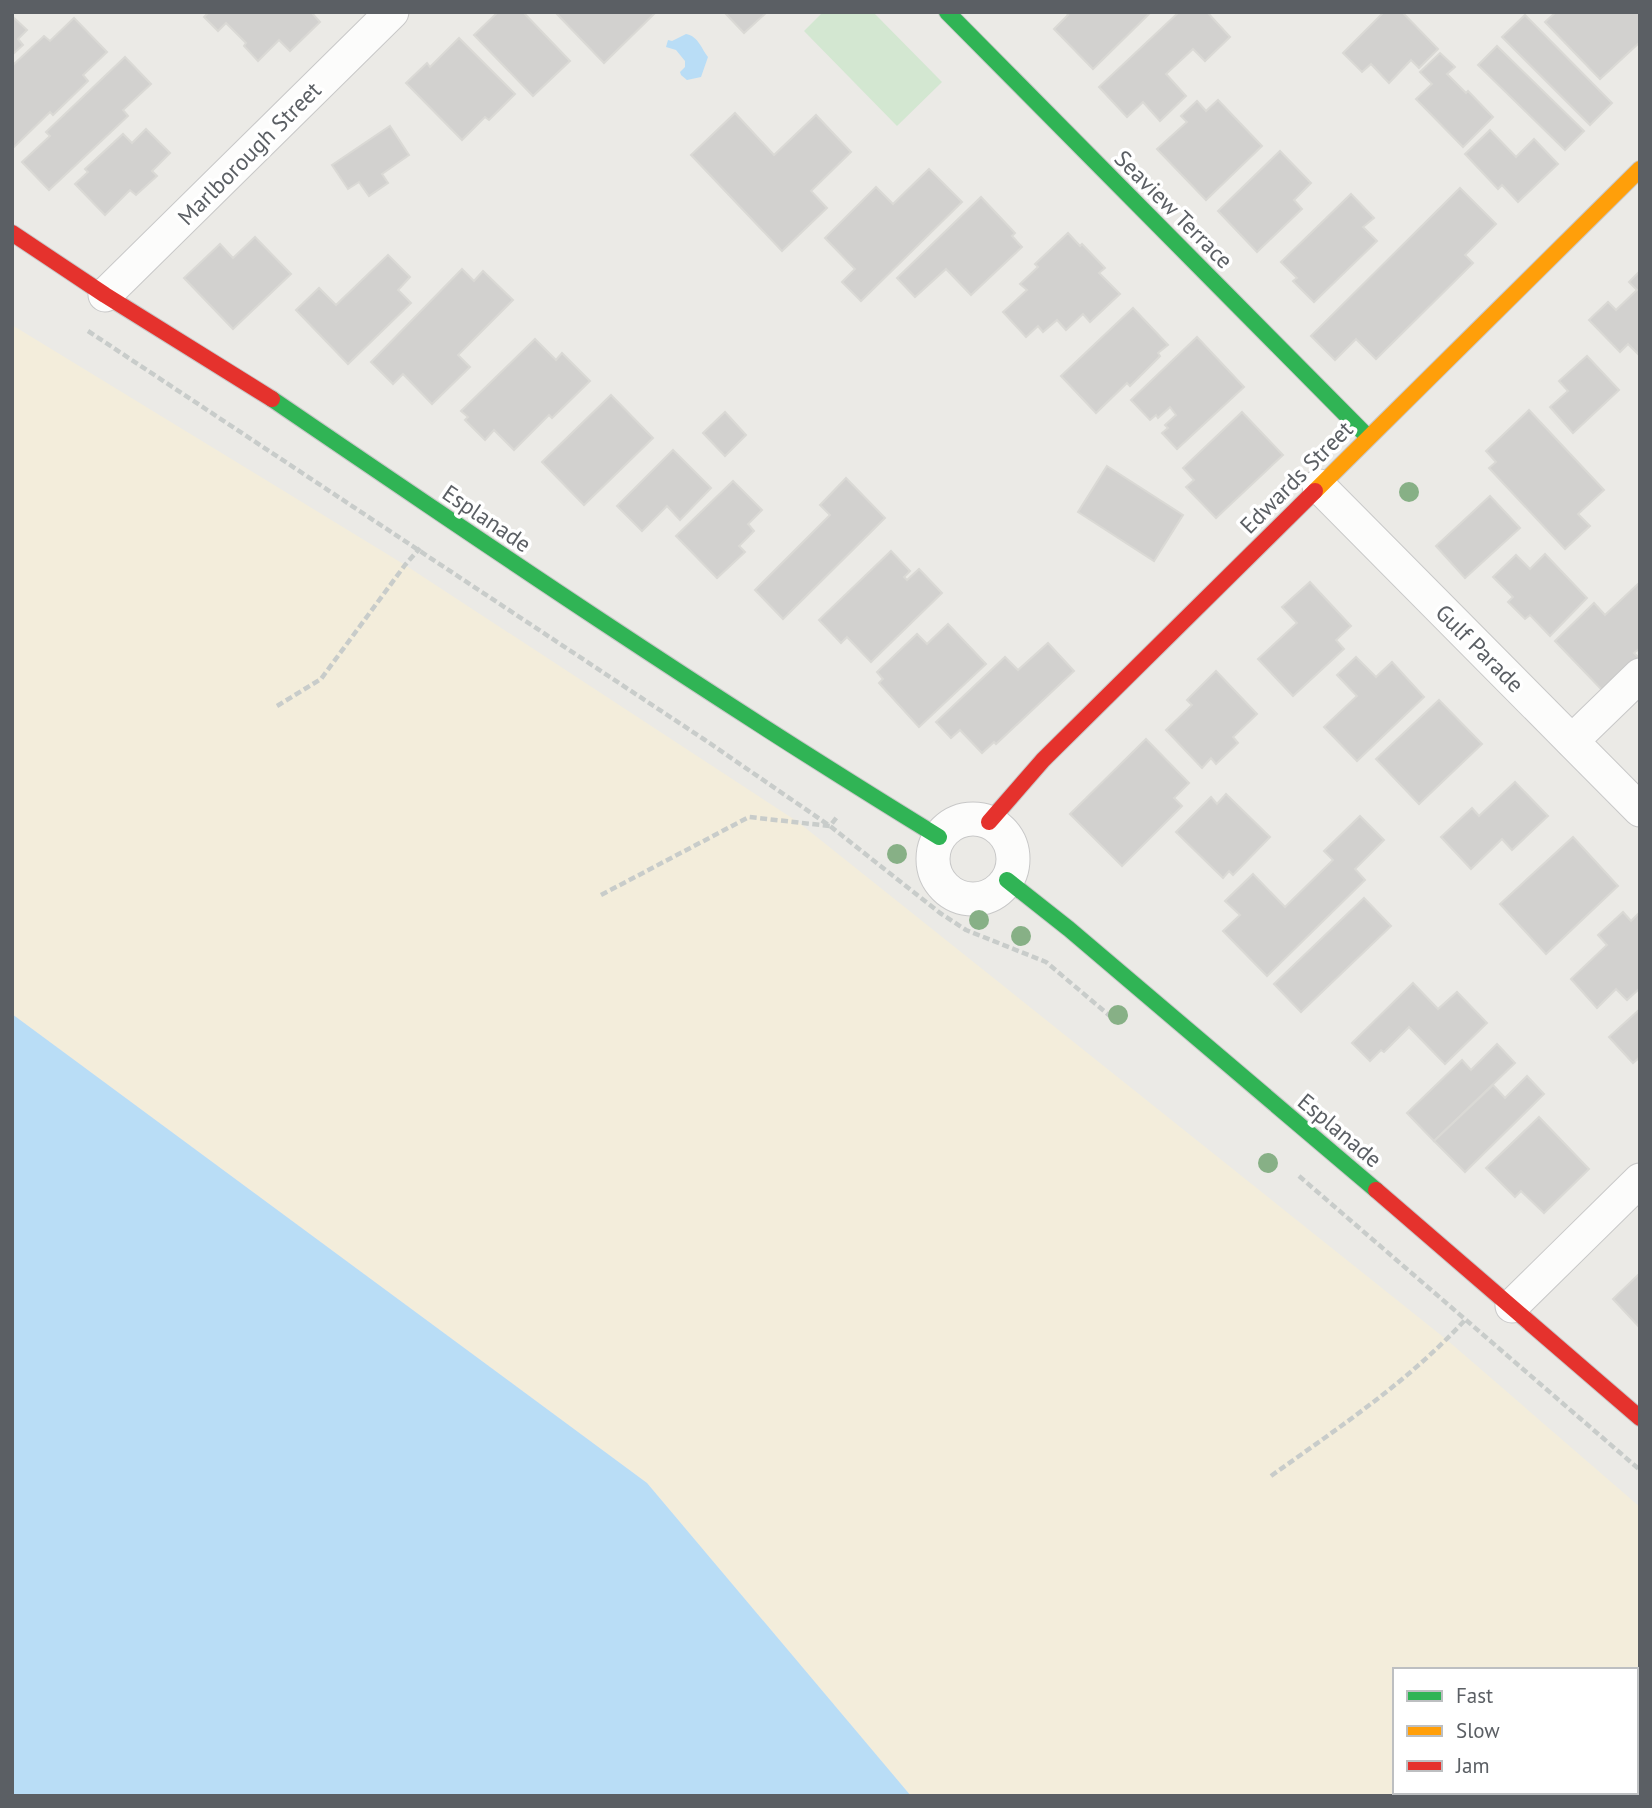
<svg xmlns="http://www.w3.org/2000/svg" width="1652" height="1808" font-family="'PT Sans',sans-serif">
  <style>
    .green { fill: #d3e7d1 }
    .sand { fill: #f3eddb; fill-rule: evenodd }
    .water { fill: #b9ddf6 }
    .building { fill: #d2d1cf; stroke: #dad9d5; stroke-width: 2 }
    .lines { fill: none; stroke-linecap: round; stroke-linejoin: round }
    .street-casing { stroke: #c8c8c8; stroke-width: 35 }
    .fast-casing { stroke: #c8c8c8; stroke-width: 18 }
    .slow-casing { stroke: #c8c8c8; stroke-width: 18 }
    .jam-casing { stroke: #c8c8c8; stroke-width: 18 }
    .path { stroke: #c8ccca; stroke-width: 4.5; stroke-dasharray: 7 3.5; stroke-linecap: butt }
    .street { stroke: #fcfcfb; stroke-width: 33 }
    .fast { stroke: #30b455; stroke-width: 16 }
    .slow { stroke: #ff9f0a; stroke-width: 16 }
    .jam { stroke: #e5322d; stroke-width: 16 }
    .tree { fill: #87b086 }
    .labels { text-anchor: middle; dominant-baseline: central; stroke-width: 7; stroke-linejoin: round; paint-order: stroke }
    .street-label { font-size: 23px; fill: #5b5f64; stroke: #fff }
  </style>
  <rect width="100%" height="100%" fill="#ebeae6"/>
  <polygon class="green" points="823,12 873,12 942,82 897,126 804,31"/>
  <path class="sand" d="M12,325L405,565L798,822L1447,1340L1640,1507V1796H911L647,1483L12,1014ZM1395,1670H1636V1792H1395Z"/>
  <g class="water">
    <path d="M686,34C698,36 701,48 708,57L701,77L687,80L681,75L680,72L685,67V61L676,50L666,47L668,40L672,41Z"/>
    <polygon points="12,1014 647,1483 911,1796 12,1796"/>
  </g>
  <g class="building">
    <polygon points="209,12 311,12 320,22 290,51 279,40 258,61 244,46 246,43 226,23 218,31 204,17"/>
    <polygon points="498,12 523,12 570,61 533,96 474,35"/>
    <polygon points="555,12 656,12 604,63"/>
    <polygon points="724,12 767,12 744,33"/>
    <polygon points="1066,12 1151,12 1093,69 1054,29 1068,15"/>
    <polygon points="1179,12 1207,12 1230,37 1205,61 1193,49 1166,74 1186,96 1160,121 1143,102 1127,117 1099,87"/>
    <polygon points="1384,12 1402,12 1438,49 1419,68 1411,60 1389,83 1371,64 1362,72 1343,53"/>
    <polygon points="1556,12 1640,12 1640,42 1600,79 1545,22"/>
    <polygon points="1525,15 1612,103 1590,125 1502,37"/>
    <polygon points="12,16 27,30 18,39 23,45 12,55"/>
    <polygon points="74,18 107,52 83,75 88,81 53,115 50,112 12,149 12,66 44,36 50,41"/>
    <polygon points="459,38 515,94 489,120 485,117 462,140 406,83 427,63 430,67"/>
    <polygon points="1497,46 1584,131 1565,150 1478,65"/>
    <polygon points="1440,53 1455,67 1447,74 1466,93 1468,91 1493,117 1463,147 1416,99 1432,84 1420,72"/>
    <polygon points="125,57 151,84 123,110 128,116 49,190 22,162 50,136 46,132"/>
    <polygon points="1218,100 1262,146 1206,200 1157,149 1187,122 1181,116 1197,101 1206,111"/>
    <polygon points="735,113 774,155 816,115 851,152 811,191 827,208 782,251 691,155"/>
    <polygon points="390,126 409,155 382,174 388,183 369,196 359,182 348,189 332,165"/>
    <polygon points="146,129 170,153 152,171 157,176 136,195 130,190 105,215 75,184 88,172 85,169 123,134 132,143"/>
    <polygon points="1490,130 1516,157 1534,139 1558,164 1518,202 1502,185 1498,189 1465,154"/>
    <polygon points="1280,151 1311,183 1294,200 1302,209 1257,252 1218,211"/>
    <polygon points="929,169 962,202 861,301 842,282 855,269 825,238 876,187 893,204"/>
    <polygon points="1460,188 1496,224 1465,255 1473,263 1376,359 1356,339 1335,360 1311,336"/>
    <polygon points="1351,194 1374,218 1363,227 1377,241 1314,302 1293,281 1297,278 1281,262"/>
    <polygon points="981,197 1015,233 1012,236 1022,247 971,295 946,269 915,297 897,278"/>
    <polygon points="1068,233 1080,246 1082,244 1105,268 1099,273 1120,294 1090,322 1083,314 1066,330 1057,320 1043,332 1038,326 1026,337 1003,312 1027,290 1020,284 1038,267 1035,264"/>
    <polygon points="255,237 291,274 233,329 184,278 220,244 233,258"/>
    <polygon points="388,255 410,277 398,290 411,303 348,364 296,310 319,288 336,305"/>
    <polygon points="462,269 474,281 483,271 513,300 458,355 470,367 432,404 403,374 393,384 371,362"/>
    <polygon points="1640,271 1640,356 1628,344 1620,352 1589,320 1608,302 1616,310 1637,290 1629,282"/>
    <polygon points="1133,308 1168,345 1158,353 1160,356 1130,386 1127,383 1096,413 1061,376"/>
    <polygon points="1197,337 1244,387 1177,449 1162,433 1168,428 1165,425 1176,415 1170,407 1158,418 1156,415 1150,420 1131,400"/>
    <polygon points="535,339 556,360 562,353 590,381 552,418 549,415 514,450 494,430 485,440 465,420 468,417 461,411"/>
    <polygon points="1587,356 1619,390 1573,433 1550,407 1568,391 1559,381"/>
    <polygon points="611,395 653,438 584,505 542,462"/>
    <polygon points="1529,410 1604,490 1578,514 1590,526 1565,549 1489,468 1496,462 1486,451"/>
    <polygon points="725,412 746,435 725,456 703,433"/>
    <polygon points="1242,412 1283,455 1216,518 1186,487 1194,480 1183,468"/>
    <polygon points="673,450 711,488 680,520 667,506 642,531 617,506"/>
    <polygon points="1107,466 1183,515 1154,561 1078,512"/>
    <polygon points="846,478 885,518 783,619 755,590 830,515 820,505"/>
    <polygon points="733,481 762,510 748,524 754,531 739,546 745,552 717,578 676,536"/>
    <polygon points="1490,496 1520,528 1465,578 1436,546"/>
    <polygon points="891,551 910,571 904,577 907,580 919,569 942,593 871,662 847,637 841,643 819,620"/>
    <polygon points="1545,554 1587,598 1550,636 1530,615 1525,619 1508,602 1513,597 1493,577 1516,555 1530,569"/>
    <polygon points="1310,582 1351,626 1336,640 1344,649 1293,696 1258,659 1297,623 1282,607"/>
    <polygon points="1640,582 1640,648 1634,653 1639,658 1604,692 1555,641 1594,603 1605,615"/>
    <polygon points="948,624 986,664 919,727 879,683 883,679 877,672 917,634 927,644"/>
    <polygon points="1048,643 1074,671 996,744 994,742 982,753 960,730 951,738 936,722 1005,657 1018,670"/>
    <polygon points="1356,657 1376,677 1392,662 1424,697 1357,761 1324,727 1357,696 1337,675"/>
    <polygon points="1216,671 1257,714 1233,737 1238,743 1216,764 1211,758 1202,768 1166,730 1192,705 1187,700"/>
    <polygon points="1439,700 1482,744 1419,804 1376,759"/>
    <polygon points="1146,739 1189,783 1174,798 1182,806 1122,866 1070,814"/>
    <polygon points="1515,782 1548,816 1512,850 1502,839 1471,869 1441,837 1472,808 1479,816"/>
    <polygon points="1226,794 1270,837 1233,875 1229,871 1223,878 1176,832 1211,797 1217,804"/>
    <polygon points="1360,816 1384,840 1355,869 1365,880 1267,976 1223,931 1240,915 1225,901 1253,874 1285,907 1333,860 1324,851"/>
    <polygon points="1573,837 1618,886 1546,954 1500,904"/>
    <polygon points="1364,898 1391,926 1301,1012 1274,984"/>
    <polygon points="1623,912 1631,921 1640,912 1640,988 1627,1000 1616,989 1597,1008 1571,979 1607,945 1598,935"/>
    <polygon points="1413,983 1438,1009 1457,992 1487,1023 1445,1064 1409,1027 1384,1052 1381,1050 1370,1061 1352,1043"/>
    <polygon points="1640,1009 1640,1057 1633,1063 1609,1037"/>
    <polygon points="1497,1044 1515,1063 1434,1141 1407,1113 1462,1060 1471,1070"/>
    <polygon points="1527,1076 1544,1094 1465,1172 1434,1141 1493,1085 1505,1098"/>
    <polygon points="1539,1117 1589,1169 1544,1213 1521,1191 1515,1197 1486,1168"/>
    <polygon points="1640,1273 1640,1328 1613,1299"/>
  </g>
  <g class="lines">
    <g class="street-casing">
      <g id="street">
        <polyline points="105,295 392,12"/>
        <polyline points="1319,486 1640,810"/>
        <polyline points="1572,741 1640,675"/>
        <circle cx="973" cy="859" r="40"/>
        <polyline points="1512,1306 1640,1180"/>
      </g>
    </g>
    <g class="fast-casing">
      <g id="fast">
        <polyline points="947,12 1368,437"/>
        <path d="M272,399C492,549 712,698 939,837"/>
        <polyline points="1007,880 1069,929 1376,1190"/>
      </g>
    </g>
    <g class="slow-casing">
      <polyline id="slow" points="1315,491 1640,169"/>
    </g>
    <g class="jam-casing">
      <g id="jam">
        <polyline points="12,233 105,295 272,399"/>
        <polyline points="989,822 1043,760 1315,491"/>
        <polyline points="1376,1190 1640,1418"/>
      </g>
    </g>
    <g class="path">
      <polyline points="88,331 705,740 830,826 940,913 966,930 1046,962 1116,1021"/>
      <polyline points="277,706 321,679 405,565 420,548"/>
      <polyline points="601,895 749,817 830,826 837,817"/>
      <polyline points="1299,1176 1640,1470"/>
      <path d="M1271,1476C1338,1428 1408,1382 1465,1320"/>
    </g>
    <use href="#street" class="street"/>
    <use href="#fast" class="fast"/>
    <use href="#slow" class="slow"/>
    <use href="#jam" class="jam"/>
  </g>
  <g class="tree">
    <circle cx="1409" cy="492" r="10"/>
    <circle cx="897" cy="854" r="10"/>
    <circle cx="979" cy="920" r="10"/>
    <circle cx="1021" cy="936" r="10"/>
    <circle cx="1118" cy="1015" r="10"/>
    <circle cx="1268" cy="1163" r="10"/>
  </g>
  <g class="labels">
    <g class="street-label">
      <text transform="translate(249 153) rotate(-45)">Marlborough Street</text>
      <text transform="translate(1174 209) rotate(45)">Seaview Terrace</text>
      <text transform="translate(1296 477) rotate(-45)">Edwards Street</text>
      <text transform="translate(487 518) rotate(34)">Esplanade</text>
      <text transform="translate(1480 648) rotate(45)">Gulf Parade</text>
      <text transform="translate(1340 1130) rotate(40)">Esplanade</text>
    </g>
  </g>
  <rect width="1652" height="1808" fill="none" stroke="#5b5f64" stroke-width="28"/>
  <rect x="1393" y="1668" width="245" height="126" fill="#ffffff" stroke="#bdbfc1" stroke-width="2"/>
  <rect x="1407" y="1691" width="35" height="10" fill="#30b455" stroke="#bdbfc1" stroke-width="2"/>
  <text x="1456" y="1703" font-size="21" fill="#5b5f64">Fast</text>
  <rect x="1407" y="1726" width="35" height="10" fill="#ff9f0a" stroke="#bdbfc1" stroke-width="2"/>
  <text x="1456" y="1738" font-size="21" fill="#5b5f64">Slow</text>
  <rect x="1407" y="1761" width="35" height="10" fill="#e5322d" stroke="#bdbfc1" stroke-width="2"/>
  <text x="1456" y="1773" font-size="21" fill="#5b5f64">Jam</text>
</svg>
